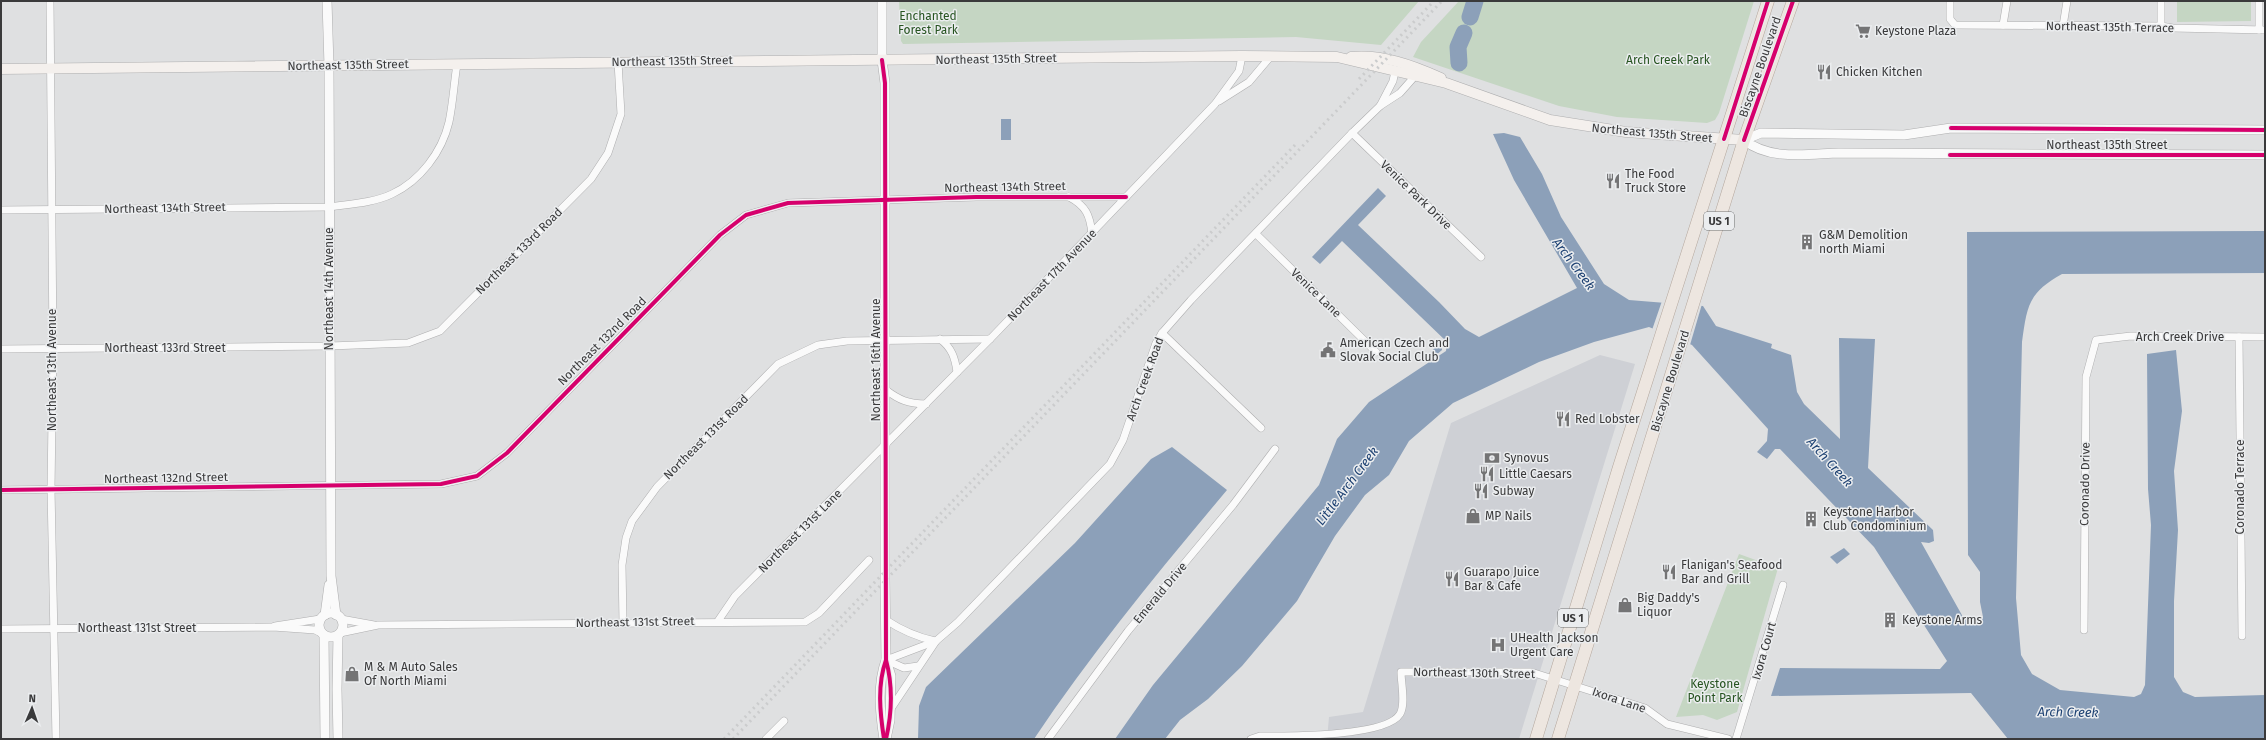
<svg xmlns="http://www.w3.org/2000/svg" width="2266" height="740" font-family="'Fira Sans',sans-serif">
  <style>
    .built { fill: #ced0d5 }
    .green { fill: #c5d6c3 }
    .water { fill: #8ca0b9 }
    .pier { fill: #dfe0e1 }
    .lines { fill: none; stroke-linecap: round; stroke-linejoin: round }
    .river { stroke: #8ca0b9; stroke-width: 17 }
    .minor-casing { stroke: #aeaeaf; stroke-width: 8 }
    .tertiary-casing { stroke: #aeaeaf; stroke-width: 10 }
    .secondary-casing { stroke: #aeaeaf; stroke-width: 11 }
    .primary-casing { stroke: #b4a79d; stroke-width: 13 }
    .minor { stroke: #fafafa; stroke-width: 7 }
    .tertiary { stroke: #fafafa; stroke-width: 9 }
    .secondary { stroke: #f4f0ed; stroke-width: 10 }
    .primary { stroke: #ede6e0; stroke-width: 12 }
    .rail { stroke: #cbcccd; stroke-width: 3; stroke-dasharray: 2 4; stroke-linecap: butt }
    .cycleway-casing { stroke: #ebedef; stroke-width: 6 }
    .cycleway { stroke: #d6006c; stroke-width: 4 }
    .labels { text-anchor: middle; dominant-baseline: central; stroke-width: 3; stroke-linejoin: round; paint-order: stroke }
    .shield { fill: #ebedef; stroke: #6f7071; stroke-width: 1 }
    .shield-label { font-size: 11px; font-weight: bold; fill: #3a3a3b }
    .park-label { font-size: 12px; fill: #275421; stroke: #ebedef }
    .street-label { font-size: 12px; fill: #3a3a3b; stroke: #ebedef }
    .poi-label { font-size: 12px; fill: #3a3a3b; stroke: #ebedef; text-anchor: start }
    .water-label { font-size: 13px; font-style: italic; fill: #1e4273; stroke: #ebedef }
  </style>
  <rect width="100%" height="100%" fill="#dfe0e1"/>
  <polygon class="built" points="1600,355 1635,364 1519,739 1327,739 1329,717 1363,712 1451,423"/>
  <g class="green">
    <polygon points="899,1 1419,1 1381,45 1296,37 903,44 901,41"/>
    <polygon points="1459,1 1754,1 1719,113 1715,120 1707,123 1617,117 1559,106 1413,57 1421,42"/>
    <polygon points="2177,1 2251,1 2251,21 2177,22"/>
    <polygon points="1739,554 1778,568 1737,712 1717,720 1703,715 1676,717"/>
  </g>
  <g class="water">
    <rect x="1001" y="119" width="10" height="21"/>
    <path d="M1504,133L1520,137L1542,174L1561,217L1604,284L1629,300L1703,306L1716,326L1772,344L1771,348L1791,355L1797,392L1804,404L1840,439L1839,338L1875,339L1868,468L1933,530L1934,541L1929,543L1921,542L1963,617L1972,621L1983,617L1980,602V572L1968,555L1967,232L2265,231V273L2062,274C2028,293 2027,306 2022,342L2016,598L2021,655L2032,674L2060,690L2134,697L2141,694L2145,685L2151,525L2148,489L2147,354L2176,350L2182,411L2174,471L2178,530L2174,601V677L2183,692L2195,697L2265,695V739H2008L1971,693L1771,696L1780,668L1940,669L1947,661L1874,547L1780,449H1775L1767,459L1757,452L1767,441L1768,429L1692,345L1649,327L1594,342L1539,362L1453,403L1409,441L1389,475L1365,495L1335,536L1297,601L1242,666L1208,699L1180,720L1165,739H1115L1153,685L1319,485L1337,439L1350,424L1369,402L1446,351L1447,342L1342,241L1320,264L1312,257L1378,188L1386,196L1358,225L1439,302L1465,329L1479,337L1577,288L1514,180L1493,134Z"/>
    <polygon points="1438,344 1442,346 1442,350 1435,356 1432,356 1431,352"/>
    <path d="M1172,447L1227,490C1160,570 1092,652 1034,739H918L919,706L926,687L1075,543L1151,459Z"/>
    <polygon points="1844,548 1850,554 1837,564 1830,557"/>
  </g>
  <polygon class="pier" points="1662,301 1702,304 1690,345 1652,330"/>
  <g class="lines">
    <g class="river">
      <polyline points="1470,17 1475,1"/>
      <polyline points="1459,63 1458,47 1464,33"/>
    </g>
    <g class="minor-casing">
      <g id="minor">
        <polyline points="50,1 53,348 51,489 56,739"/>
        <polyline points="1950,1 1950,19 1955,25 2161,26 2173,28 2265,30"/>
        <polyline points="2161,1 2161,26"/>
        <polyline points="2003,25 2007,1"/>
        <polyline points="2063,26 2067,1"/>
        <polyline points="2259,30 2259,1"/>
        <polyline points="1219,101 1249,82 1271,56"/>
        <polyline points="1380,106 1393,81 1395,71"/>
        <polyline points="1352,133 1481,257"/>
        <path d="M1069,197C1086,206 1090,215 1092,234"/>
        <path d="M1,210L329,207C350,204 373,203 392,194C420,181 442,152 449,122C453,103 454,83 457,64"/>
        <polyline points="1256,234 1376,352"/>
        <polyline points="1162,333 1261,428"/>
        <polyline points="2239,337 2242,636"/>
        <path d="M940,339C952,348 955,358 957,372"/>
        <polyline points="1,349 330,346 408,343 440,331 591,179 608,153 621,114 618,62"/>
        <path d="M886,390C899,400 909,404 926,404"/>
        <polyline points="1,490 441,484 477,476 507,453 720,235 746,215 788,203 976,197 1126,197"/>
        <polyline points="341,619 374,625"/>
        <path d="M886,620C901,630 917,637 935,641"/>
        <polyline points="718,621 735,596 994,335 1215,104 1239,71 1242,56"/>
        <polyline points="623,623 622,565 626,538 632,521 657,487 778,364 818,345 847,341 990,339"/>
        <polyline points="275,626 320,619"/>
        <polyline points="1,629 273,627 315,630 321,633"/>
        <polyline points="2084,630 2086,377 2096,340 2131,336 2265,337"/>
        <polyline points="340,633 378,625 805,622 819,613 869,560"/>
        <polyline points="886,660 936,641 958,622 1110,464 1123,440 1156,343 1162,333 1191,300 1352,133 1380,106 1400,93 1415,76"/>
        <polyline points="886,660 904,668 918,666"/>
        <polyline points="890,710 936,641"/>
        <polyline points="766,739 784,721"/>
        <polyline points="1048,739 1128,631 1233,505 1275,449"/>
        <path d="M1251,739L1260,736C1286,736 1386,737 1400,714C1406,704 1401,683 1401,672H1531L1645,708L1667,724L1728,739"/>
        <polyline points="1736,739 1783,585"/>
      </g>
    </g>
    <g class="tertiary-casing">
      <g id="tertiary">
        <polyline points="327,1 329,66 331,576 336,615"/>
        <polyline points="882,1 882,60 885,83 885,580 886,660 891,676 890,720 886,739"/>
        <path d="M2265,130L1951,128L1904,135L1761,133L1744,140C1770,161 1808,154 1839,153L2265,155"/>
        <circle cx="331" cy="625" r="12"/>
        <polyline points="325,615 329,585"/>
        <polyline points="324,635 325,739"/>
        <polyline points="338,635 337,689 338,739"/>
        <path d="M884,739C880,713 877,685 886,660"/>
      </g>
    </g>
    <g class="secondary-casing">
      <g id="secondary">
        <path d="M1351,57C1382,54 1412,65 1441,78"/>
        <polyline points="1,69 1242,56 1337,57 1446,83 1550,120 1626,132 1744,140"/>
      </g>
    </g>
    <g class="primary-casing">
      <g id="primary">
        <polyline points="1536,739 1619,467 1768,1"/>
        <polyline points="1558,739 1744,140 1793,1"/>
      </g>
    </g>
    <use href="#minor" class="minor"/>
    <use href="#tertiary" class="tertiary"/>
    <use href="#secondary" class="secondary"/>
    <use href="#primary" class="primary"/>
    <g class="rail">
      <polyline points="1359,79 1434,1"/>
      <polyline points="724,739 1295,145"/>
      <polyline points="733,739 1442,1"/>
    </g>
    <g class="cycleway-casing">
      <g id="cycleway">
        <path d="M882,60L885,83L886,660C893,686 892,713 886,739"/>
        <polyline points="1951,128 2265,130"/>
        <polyline points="1724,139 1768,1"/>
        <polyline points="1744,140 1793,1"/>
        <polyline points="1950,155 2265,155"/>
        <polyline points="1,490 441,484 477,476 507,453 720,235 746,215 788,203 976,197 1126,197"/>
        <path d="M884,739C880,713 877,685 886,660"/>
      </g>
    </g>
    <use href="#cycleway" class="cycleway"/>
  </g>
  <defs>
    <g id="supermarket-bare" transform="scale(1.2)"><path d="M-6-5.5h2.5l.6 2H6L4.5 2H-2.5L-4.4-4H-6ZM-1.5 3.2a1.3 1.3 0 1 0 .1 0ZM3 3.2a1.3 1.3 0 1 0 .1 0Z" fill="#747475" stroke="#ebedef" stroke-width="2.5" paint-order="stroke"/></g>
    <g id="restaurant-bare" transform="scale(1.2)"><path d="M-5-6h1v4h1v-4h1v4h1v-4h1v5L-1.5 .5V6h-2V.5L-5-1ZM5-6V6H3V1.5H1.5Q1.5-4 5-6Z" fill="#747475" stroke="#ebedef" stroke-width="2.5" paint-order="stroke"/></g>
    <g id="building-bare" transform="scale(1.2)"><path d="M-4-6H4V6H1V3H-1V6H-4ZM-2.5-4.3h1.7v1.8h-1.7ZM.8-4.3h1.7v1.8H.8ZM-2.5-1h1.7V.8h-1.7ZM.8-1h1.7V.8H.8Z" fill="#747475" stroke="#ebedef" stroke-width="2.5" paint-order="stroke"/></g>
    <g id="civic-bare" transform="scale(1.2)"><path d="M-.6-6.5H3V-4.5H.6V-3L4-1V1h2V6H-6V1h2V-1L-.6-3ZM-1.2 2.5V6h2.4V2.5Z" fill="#747475" stroke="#ebedef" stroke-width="2.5" paint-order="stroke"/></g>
    <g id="bank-bare" transform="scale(1.2)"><path d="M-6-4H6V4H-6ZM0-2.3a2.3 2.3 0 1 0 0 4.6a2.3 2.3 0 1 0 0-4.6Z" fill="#747475" stroke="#ebedef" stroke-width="2.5" paint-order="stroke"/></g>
    <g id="shop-bare" transform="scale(1.2)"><path d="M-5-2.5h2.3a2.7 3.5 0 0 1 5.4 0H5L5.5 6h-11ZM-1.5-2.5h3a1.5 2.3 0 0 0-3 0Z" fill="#747475" stroke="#ebedef" stroke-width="2.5" paint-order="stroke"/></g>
    <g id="hospital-bare" transform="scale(1.2)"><path d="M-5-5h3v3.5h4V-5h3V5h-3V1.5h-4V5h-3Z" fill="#747475" stroke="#ebedef" stroke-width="2.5" paint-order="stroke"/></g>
  </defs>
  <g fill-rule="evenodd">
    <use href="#supermarket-bare" x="1863" y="31"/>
    <use href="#restaurant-bare" x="1824" y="72"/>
    <use href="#restaurant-bare" x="1613" y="181"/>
    <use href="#building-bare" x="1807" y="242"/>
    <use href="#civic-bare" x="1328" y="350"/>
    <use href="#restaurant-bare" x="1563" y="419"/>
    <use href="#bank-bare" x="1492" y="458"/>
    <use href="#restaurant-bare" x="1487" y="474"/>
    <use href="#restaurant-bare" x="1481" y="491"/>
    <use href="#shop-bare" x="1473" y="516"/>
    <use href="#building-bare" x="1811" y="519"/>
    <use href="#restaurant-bare" x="1669" y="572"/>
    <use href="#restaurant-bare" x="1452" y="579"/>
    <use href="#shop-bare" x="1625" y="605"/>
    <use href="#building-bare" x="1890" y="620"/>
    <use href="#hospital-bare" x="1498" y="645"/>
    <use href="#shop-bare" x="352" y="674"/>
  </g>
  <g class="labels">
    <g class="shield">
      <rect x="1704" y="212" width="30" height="18" rx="3"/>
      <rect x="1558" y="609" width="30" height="18" rx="3"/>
    </g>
    <g class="shield-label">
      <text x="1719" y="221">US 1</text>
      <text x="1573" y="618">US 1</text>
    </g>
    <g class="park-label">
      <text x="928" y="16">Enchanted<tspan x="928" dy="14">Forest Park</tspan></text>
      <text x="1668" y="60">Arch Creek Park</text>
      <text x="1715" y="684">Keystone<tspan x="1715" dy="14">Point Park</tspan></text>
    </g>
    <g class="street-label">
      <text transform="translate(2110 27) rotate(1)">Northeast 135th Terrace</text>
      <text transform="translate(996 59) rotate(-1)">Northeast 135th Street</text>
      <text transform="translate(672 61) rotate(-1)">Northeast 135th Street</text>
      <text transform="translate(348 65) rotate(-1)">Northeast 135th Street</text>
      <text transform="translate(1760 67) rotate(-71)">Biscayne Boulevard</text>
      <text transform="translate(1652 133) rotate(5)">Northeast 135th Street</text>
      <text x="2107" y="145">Northeast 135th Street</text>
      <text transform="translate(1005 187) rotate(-1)">Northeast 134th Street</text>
      <text transform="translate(1416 195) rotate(44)">Venice Park Drive</text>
      <text transform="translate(165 208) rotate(-1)">Northeast 134th Street</text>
      <text transform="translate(519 251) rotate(-45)">Northeast 133rd Road</text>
      <text transform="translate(1052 275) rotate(-46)">Northeast 17th Avenue</text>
      <text transform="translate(329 289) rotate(-90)">Northeast 14th Avenue</text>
      <text transform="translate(1316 293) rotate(44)">Venice Lane</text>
      <text x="2180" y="337">Arch Creek Drive</text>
      <text transform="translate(602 341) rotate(-45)">Northeast 132nd Road</text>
      <text x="165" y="348">Northeast 133rd Street</text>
      <text transform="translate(876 360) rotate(-90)">Northeast 16th Avenue</text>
      <text transform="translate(52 370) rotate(-90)">Northeast 13th Avenue</text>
      <text transform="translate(1145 379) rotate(-70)">Arch Creek Road</text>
      <text transform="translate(1670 381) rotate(-73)">Biscayne Boulevard</text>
      <text transform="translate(706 437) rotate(-45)">Northeast 131st Road</text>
      <text transform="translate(166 478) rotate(-1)">Northeast 132nd Street</text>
      <text transform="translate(2085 484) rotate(-89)">Coronado Drive</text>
      <text transform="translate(2240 487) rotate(-90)">Coronado Terrace</text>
      <text transform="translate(800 531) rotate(-45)">Northeast 131st Lane</text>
      <text transform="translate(1160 593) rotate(-50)">Emerald Drive</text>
      <text transform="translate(635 622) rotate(-1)">Northeast 131st Street</text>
      <text x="137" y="628">Northeast 131st Street</text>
      <text transform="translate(1764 651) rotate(-74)">Ixora Court</text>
      <text transform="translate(1474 673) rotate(1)">Northeast 130th Street</text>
      <text transform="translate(1619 700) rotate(19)">Ixora Lane</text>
    </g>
    <g class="poi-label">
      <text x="1875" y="31">Keystone Plaza</text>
      <text x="1836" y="72">Chicken Kitchen</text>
      <text x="1625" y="174">The Food<tspan x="1625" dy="14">Truck Store</tspan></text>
      <text x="1819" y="235">G&amp;M Demolition<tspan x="1819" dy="14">north Miami</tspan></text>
      <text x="1340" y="343">American Czech and<tspan x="1340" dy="14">Slovak Social Club</tspan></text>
      <text x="1575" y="419">Red Lobster</text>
      <text x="1504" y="458">Synovus</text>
      <text x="1499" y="474">Little Caesars</text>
      <text x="1493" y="491">Subway</text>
      <text x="1823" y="512">Keystone Harbor<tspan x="1823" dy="14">Club Condominium</tspan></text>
      <text x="1485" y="516">MP Nails</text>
      <text x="1681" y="565">Flanigan's Seafood<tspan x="1681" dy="14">Bar and Grill</tspan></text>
      <text x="1464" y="572">Guarapo Juice<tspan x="1464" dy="14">Bar &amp; Cafe</tspan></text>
      <text x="1637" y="598">Big Daddy's<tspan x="1637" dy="14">Liquor</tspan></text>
      <text x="1902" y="620">Keystone Arms</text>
      <text x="1510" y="638">UHealth Jackson<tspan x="1510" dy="14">Urgent Care</tspan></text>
      <text x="364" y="667">M &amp; M Auto Sales<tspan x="364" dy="14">Of North Miami</tspan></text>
    </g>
    <g class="water-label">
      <text transform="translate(1574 264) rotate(53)">Arch Creek</text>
      <text transform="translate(1830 462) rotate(48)">Arch Creek</text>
      <text transform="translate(1347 486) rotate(-53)">Little Arch Creek</text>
      <text transform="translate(2068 712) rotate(1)">Arch Creek</text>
    </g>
  </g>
  <rect width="2266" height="740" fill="none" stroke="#3a3a3b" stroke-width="4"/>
  <g transform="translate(32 708) rotate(2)" stroke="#ebedef" stroke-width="3" paint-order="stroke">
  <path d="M0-3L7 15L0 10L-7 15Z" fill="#3a3a3b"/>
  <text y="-6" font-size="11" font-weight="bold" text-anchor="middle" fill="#3a3a3b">N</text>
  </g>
</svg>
